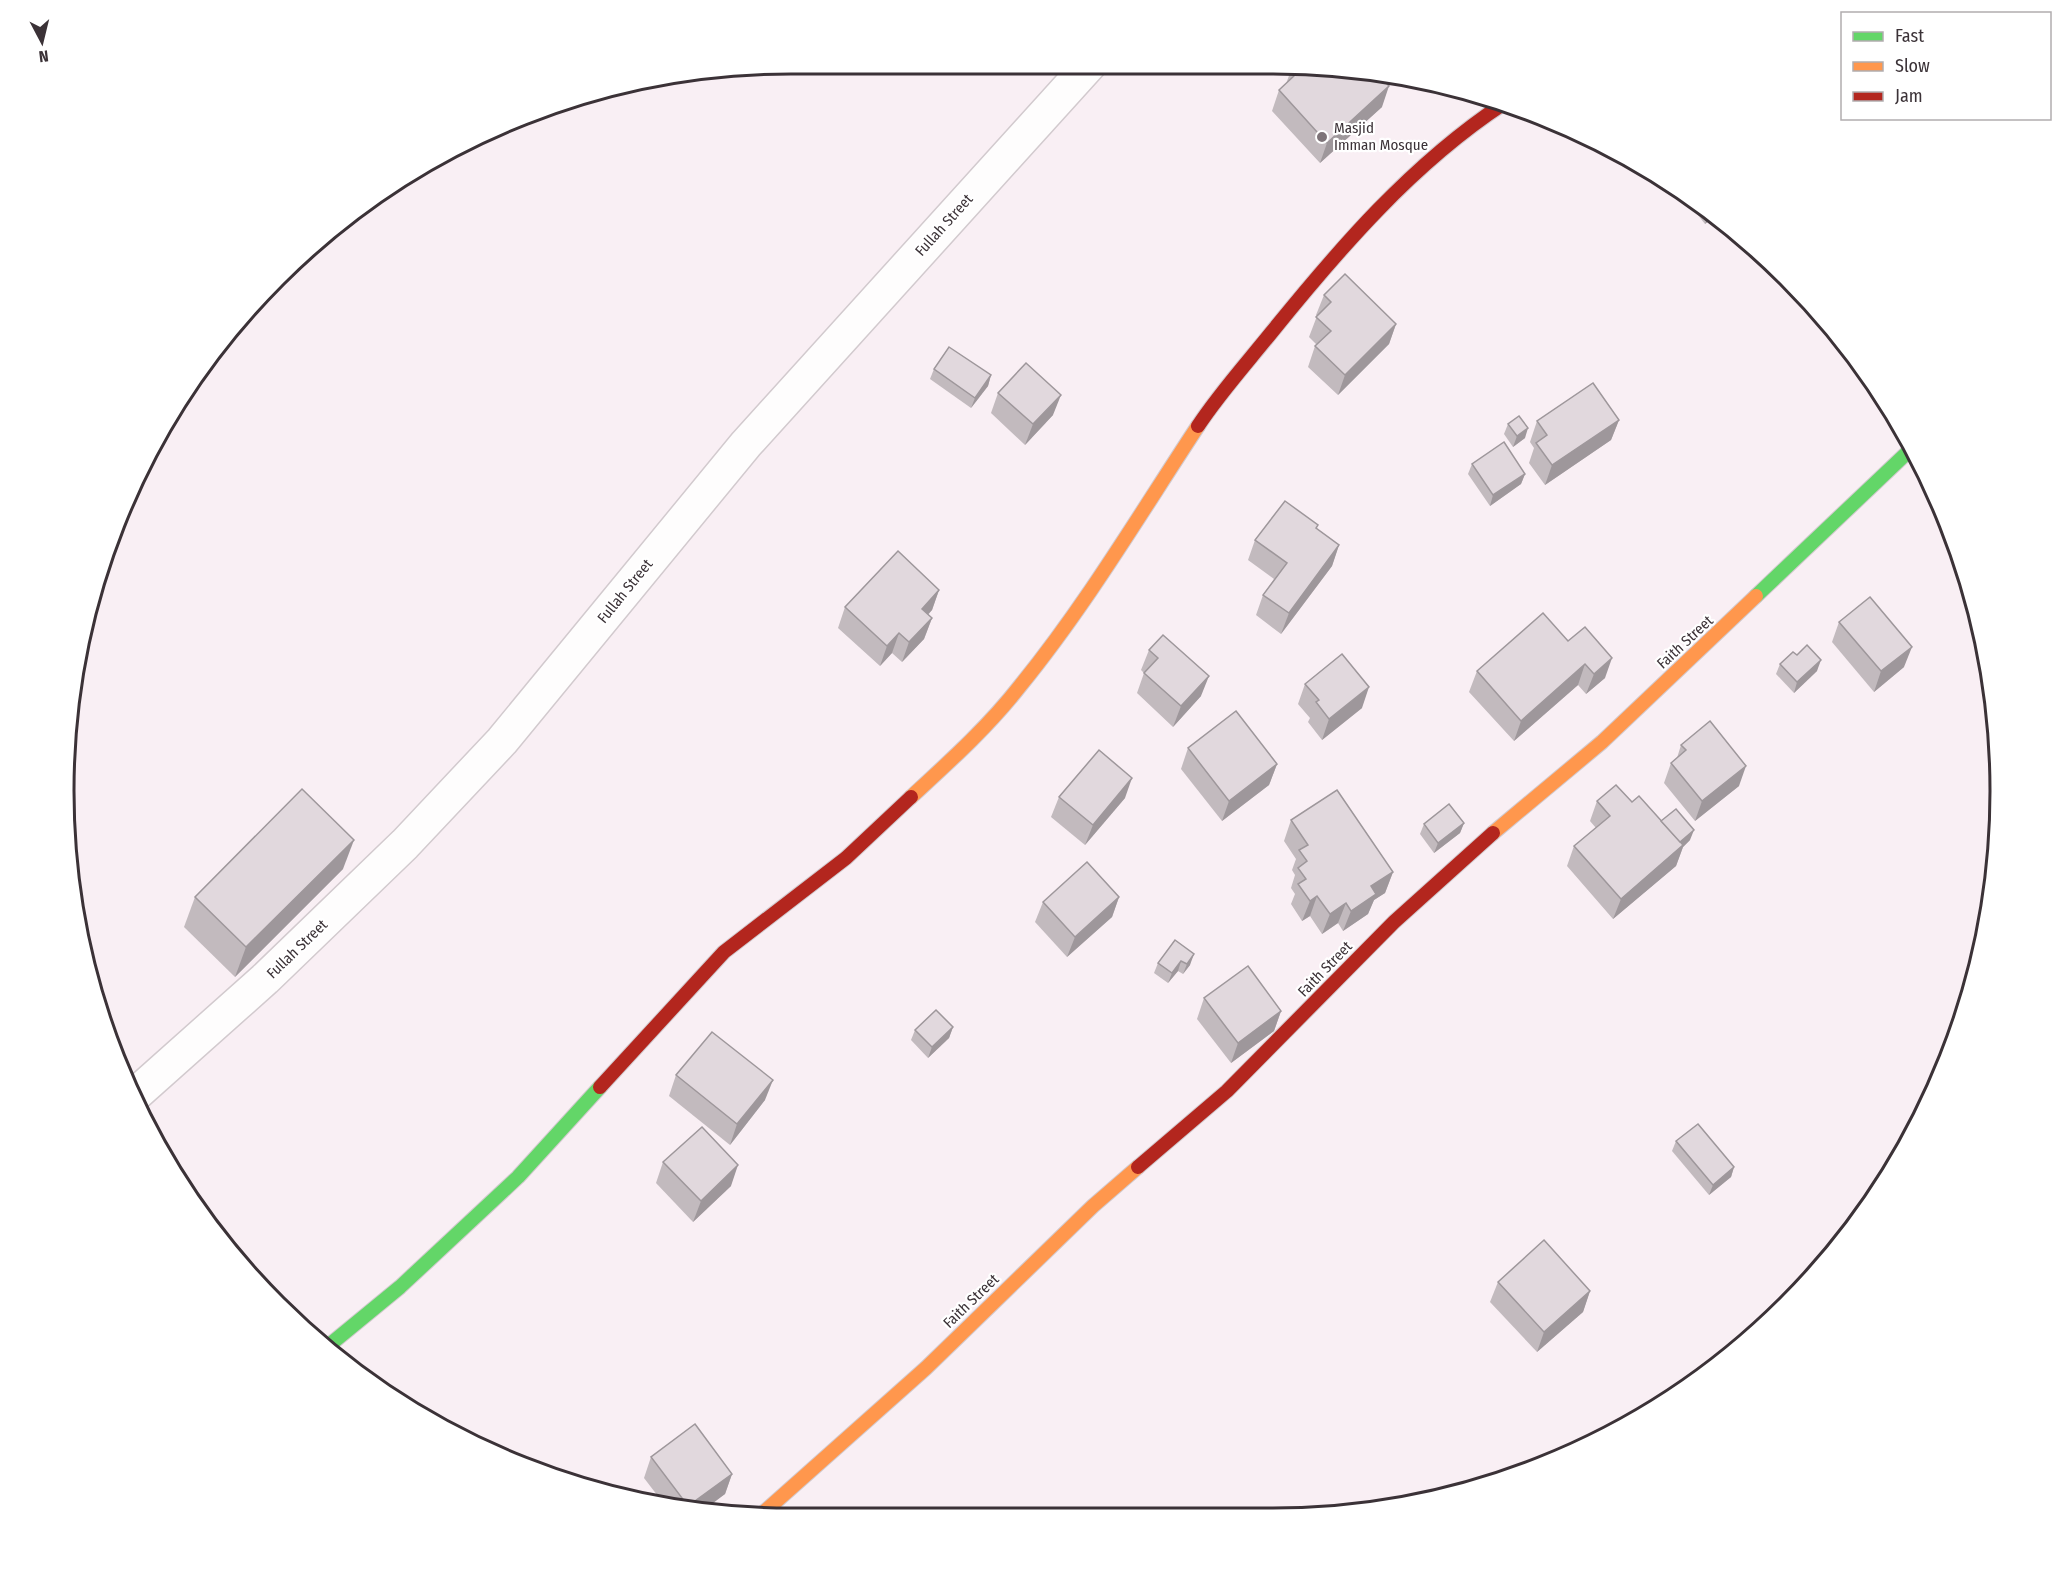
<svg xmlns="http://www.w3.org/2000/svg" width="2063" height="1582" font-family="'Fira Sans Condensed',sans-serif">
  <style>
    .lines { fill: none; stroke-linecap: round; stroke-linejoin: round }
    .street-casing { stroke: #d2cace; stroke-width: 36 }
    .fast-casing { stroke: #d2cace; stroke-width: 16 }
    .slow-casing { stroke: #d2cace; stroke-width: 16 }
    .jam-casing { stroke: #d2cace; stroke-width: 16 }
    .street { stroke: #fefdfd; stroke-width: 33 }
    .fast { stroke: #63d668; stroke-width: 14 }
    .slow { stroke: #ff974d; stroke-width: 14 }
    .jam { stroke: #b3261e; stroke-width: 14 }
    .wall { fill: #c2babe }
    .shaded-wall { fill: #9e979b }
    .building { fill: #e1d8dd; stroke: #9e979b; stroke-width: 1.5 }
    .poi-dot { fill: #7e7479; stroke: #fff; stroke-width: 2 }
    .labels { text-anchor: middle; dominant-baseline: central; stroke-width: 4.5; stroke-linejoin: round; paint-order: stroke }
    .poi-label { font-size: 15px; fill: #3b3237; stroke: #fff; text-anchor: start }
    .street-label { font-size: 15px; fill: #3b3237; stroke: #fff }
    .rim { fill: none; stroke: #3b3237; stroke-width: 3 }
  </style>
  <rect width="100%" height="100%" fill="#f9eff4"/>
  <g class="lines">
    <g class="street-casing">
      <polyline id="street" points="136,1094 265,979 405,844 502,741 746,444 1090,64"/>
    </g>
    <g class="fast-casing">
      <g id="fast">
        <polyline points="1756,596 1911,449"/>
        <polyline points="327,1347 400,1287 518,1177 600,1087"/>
      </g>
    </g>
    <g class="slow-casing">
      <g id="slow">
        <path d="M911,797C949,762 988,727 1020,686C1086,605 1140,514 1198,426"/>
        <polyline points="1493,833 1602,742 1756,596"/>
        <polyline points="763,1513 926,1368 1093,1206 1138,1167"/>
      </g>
    </g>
    <g class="jam-casing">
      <g id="jam">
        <path d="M1198,426C1219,394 1246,364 1271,333C1339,249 1412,164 1503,104"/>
        <polyline points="600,1087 724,952 846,858 911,797"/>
        <polyline points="1138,1167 1227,1091 1394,922 1493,833"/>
      </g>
    </g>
    <use href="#street" class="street"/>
    <use href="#fast" class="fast"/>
    <use href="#slow" class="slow"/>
    <use href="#jam" class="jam"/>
  </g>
  <g class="wall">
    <polygon points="1291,70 1382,107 1320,163 1272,111 1279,90 1286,84"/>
    <polygon points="1679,191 1715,213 1716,215 1705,224"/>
    <polygon points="1324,295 1396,324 1389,344 1338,395 1308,367 1315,346 1317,345 1309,337 1317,316 1316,315"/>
    <polygon points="934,369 991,375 988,386 971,408 930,379"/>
    <polygon points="998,393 1053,415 1025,445 991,413"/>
    <polygon points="1619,420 1611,440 1545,485 1529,463 1534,448 1530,442 1537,421"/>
    <polygon points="1508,424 1525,438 1513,447 1504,434"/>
    <polygon points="1472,464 1525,474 1521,484 1490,506 1468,474"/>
    <polygon points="1317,529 1339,545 1332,566 1281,634 1256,615 1263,595 1274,579 1248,560 1255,540"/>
    <polygon points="939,590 932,610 928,615 932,618 924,639 902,662 892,653 880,666 838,628 845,607"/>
    <polygon points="1839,622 1904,667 1874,692 1832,642"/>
    <polygon points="1568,641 1605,678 1586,694 1578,685 1514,741 1469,692 1477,671"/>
    <polygon points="1149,650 1201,696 1173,727 1137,693 1144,673 1141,670"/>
    <polygon points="1780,664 1817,671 1794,693 1776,674"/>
    <polygon points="1305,684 1362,708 1322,740 1308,722 1310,718 1298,704"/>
    <polygon points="1681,745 1739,786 1695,821 1664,783 1671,763 1677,758"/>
    <polygon points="1188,748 1277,764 1269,785 1222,821 1181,769"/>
    <polygon points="1059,797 1125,798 1085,845 1051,817"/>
    <polygon points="1597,801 1632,802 1690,840 1683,847 1676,866 1613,919 1567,866 1574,846 1596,828 1590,821"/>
    <polygon points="1291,820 1393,872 1385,893 1374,900 1368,914 1343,931 1338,923 1322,934 1310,916 1302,921 1291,904 1295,894 1291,888 1295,875 1292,870 1296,859 1284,841"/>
    <polygon points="1464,823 1460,833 1434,853 1420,834 1424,824"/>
    <polygon points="343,869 235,977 184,927 195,897"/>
    <polygon points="1119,897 1112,917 1067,957 1035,922 1043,902"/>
    <polygon points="1175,940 1190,965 1183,974 1178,971 1168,983 1154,973 1158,963"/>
    <polygon points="1204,998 1281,1011 1274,1031 1231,1063 1197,1019"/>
    <polygon points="953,1027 949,1038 928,1058 911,1040 915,1030"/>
    <polygon points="676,1075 765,1100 730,1145 669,1096"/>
    <polygon points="1676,1141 1734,1167 1731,1177 1709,1195 1672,1151"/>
    <polygon points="663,1162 731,1186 693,1222 656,1183"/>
    <polygon points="1498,1282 1590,1291 1583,1312 1537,1352 1490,1302"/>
    <polygon points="651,1457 732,1474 725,1494 696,1513 664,1504 644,1478"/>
  </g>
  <g class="shaded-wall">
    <polygon points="1389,86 1382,107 1320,163 1327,143"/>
    <polygon points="1710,210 1716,215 1705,224"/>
    <polygon points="1396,324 1389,344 1338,395 1345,375"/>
    <polygon points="991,375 988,386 971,408 975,398"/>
    <polygon points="1061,395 1053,415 1025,445 1033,424"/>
    <polygon points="1619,420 1611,440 1545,485 1552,465"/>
    <polygon points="1528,428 1525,438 1513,447 1517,436"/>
    <polygon points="1525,474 1521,484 1490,506 1493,495"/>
    <polygon points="1339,545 1332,566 1281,634 1289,613"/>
    <polygon points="939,590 932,610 914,629 922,609"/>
    <polygon points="932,618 924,639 902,662 909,642"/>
    <polygon points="899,633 892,653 880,666 887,646"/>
    <polygon points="1912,647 1904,667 1874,692 1881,671"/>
    <polygon points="1612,658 1605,678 1586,694 1594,674"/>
    <polygon points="1821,660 1817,671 1794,693 1797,682"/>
    <polygon points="1585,664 1578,685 1514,741 1521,721"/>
    <polygon points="1209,676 1201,696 1173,727 1181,706"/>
    <polygon points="1369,687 1362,708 1322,740 1329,719"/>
    <polygon points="1277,764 1269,785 1222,821 1229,801"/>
    <polygon points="1746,766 1739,786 1695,821 1702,801"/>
    <polygon points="1132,778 1125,798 1085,845 1093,825"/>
    <polygon points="1464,823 1460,833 1434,853 1438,843"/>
    <polygon points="1694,830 1690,840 1683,847 1676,866 1613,919 1621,899 1679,843"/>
    <polygon points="354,840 343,869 235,977 246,947"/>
    <polygon points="1393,872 1385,893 1374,900 1368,914 1343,931 1351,911 1371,886"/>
    <polygon points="1317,896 1310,916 1302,921 1310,901"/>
    <polygon points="1119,897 1112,917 1067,957 1075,937"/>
    <polygon points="1346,903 1338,923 1322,934 1330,914"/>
    <polygon points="1194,954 1190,965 1183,974 1187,964"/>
    <polygon points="1181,961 1178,971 1168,983 1172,973"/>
    <polygon points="1281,1011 1274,1031 1231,1063 1238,1043"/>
    <polygon points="953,1027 949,1038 928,1058 932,1047"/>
    <polygon points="773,1080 765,1100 730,1145 737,1124"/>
    <polygon points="738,1165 731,1186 693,1222 701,1201"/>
    <polygon points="1734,1167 1731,1177 1709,1195 1713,1185"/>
    <polygon points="1590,1291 1583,1312 1537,1352 1544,1332"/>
    <polygon points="732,1474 725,1494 700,1513 687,1510 688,1506"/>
  </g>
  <g class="building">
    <polygon points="1297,64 1319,65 1378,74 1389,86 1327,143 1279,90 1295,75 1291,70"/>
    <polygon points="1345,274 1396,324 1345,375 1315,346 1331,331 1316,317 1331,302 1324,295"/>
    <polygon points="949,347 991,375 975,398 934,369"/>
    <polygon points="1026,363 1061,395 1033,424 998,393"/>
    <polygon points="1593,383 1619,420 1552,465 1536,443 1547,435 1537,421"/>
    <polygon points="1519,416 1528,428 1517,436 1508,424"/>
    <polygon points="1504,442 1525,474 1493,495 1472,464"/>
    <polygon points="1285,501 1318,525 1316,528 1339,545 1289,613 1263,595 1287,563 1255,540"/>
    <polygon points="898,551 939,590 922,609 932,618 909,642 899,633 887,646 845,607"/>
    <polygon points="1870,597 1912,647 1881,671 1839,622"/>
    <polygon points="1543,613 1568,641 1585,627 1612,658 1594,674 1585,664 1521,721 1477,671"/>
    <polygon points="1163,635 1209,676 1181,706 1144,673 1158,658 1149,650"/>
    <polygon points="1807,645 1821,660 1797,682 1780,664 1793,652 1797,655"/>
    <polygon points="1342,654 1369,687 1329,719 1316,702 1319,700 1305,684"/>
    <polygon points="1236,711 1277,764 1229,801 1188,748"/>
    <polygon points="1710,721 1746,766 1702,801 1671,763 1686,750 1681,745"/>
    <polygon points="1099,750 1132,778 1093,825 1059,797"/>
    <polygon points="1616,785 1632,802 1639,796 1683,845 1621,899 1574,846 1610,816 1597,801"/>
    <polygon points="302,789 354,840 246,947 195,897"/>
    <polygon points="1337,790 1393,872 1371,886 1376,894 1351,911 1346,903 1330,914 1317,896 1310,901 1298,884 1306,879 1298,868 1307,861 1299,850 1308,845 1291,820"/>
    <polygon points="1449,804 1464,823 1438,843 1424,824"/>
    <polygon points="1676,809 1694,830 1680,842 1661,821"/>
    <polygon points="1087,862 1119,897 1075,937 1043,902"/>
    <polygon points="1175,940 1194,954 1187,964 1181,961 1172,973 1158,963"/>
    <polygon points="1248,966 1281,1011 1238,1043 1204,998"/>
    <polygon points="936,1010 953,1027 932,1047 915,1030"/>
    <polygon points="712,1032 773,1080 737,1124 676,1075"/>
    <polygon points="1698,1124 1734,1167 1713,1185 1676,1141"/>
    <polygon points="702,1127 738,1165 701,1201 663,1162"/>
    <polygon points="1544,1240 1590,1291 1544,1332 1498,1282"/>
    <polygon points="695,1424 732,1474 688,1506 651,1457"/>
    <polygon points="907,1508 911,1513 902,1513"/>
  </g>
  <circle class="poi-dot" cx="1322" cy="137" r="6"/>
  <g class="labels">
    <g class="poi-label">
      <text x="1334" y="128">Masjid<tspan x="1334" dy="17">Imman Mosque</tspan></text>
    </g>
    <g class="street-label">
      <text transform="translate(944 225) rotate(-48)">Fullah Street</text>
      <text transform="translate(625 591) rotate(-51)">Fullah Street</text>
      <text transform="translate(1685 642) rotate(-43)">Faith Street</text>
      <text transform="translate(297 949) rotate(-44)">Fullah Street</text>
      <text transform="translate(1325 969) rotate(-46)">Faith Street</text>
      <text transform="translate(971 1301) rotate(-44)">Faith Street</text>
    </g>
  </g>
  <path d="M0 0H2063V1582H0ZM791 74H1273A717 717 0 0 1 1990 791V791A717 717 0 0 1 1273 1508H791A717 717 0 0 1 74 791V791A717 717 0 0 1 791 74Z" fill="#fff" fill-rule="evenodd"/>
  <path class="rim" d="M791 74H1273A717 717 0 0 1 1990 791V791A717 717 0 0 1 1273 1508H791A717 717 0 0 1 74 791V791A717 717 0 0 1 791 74Z"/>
  <rect x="1841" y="12" width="210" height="108" fill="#ffffff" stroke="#b1adaf" stroke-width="1.5"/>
  <rect x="1853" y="32" width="30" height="9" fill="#63d668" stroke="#b1adaf" stroke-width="1.5"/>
  <text x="1895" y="42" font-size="18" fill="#3b3237">Fast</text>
  <rect x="1853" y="62" width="30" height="9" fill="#ff974d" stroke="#b1adaf" stroke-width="1.5"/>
  <text x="1895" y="72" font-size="18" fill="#3b3237">Slow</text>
  <rect x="1853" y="92" width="30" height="9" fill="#b3261e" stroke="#b1adaf" stroke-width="1.5"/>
  <text x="1895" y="102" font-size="18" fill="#3b3237">Jam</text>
  <g transform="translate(42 42) rotate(173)" stroke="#ffffff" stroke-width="4.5" paint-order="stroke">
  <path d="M0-4.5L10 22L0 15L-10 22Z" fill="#3b3237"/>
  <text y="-9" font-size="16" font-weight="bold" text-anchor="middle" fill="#3b3237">N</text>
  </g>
</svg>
